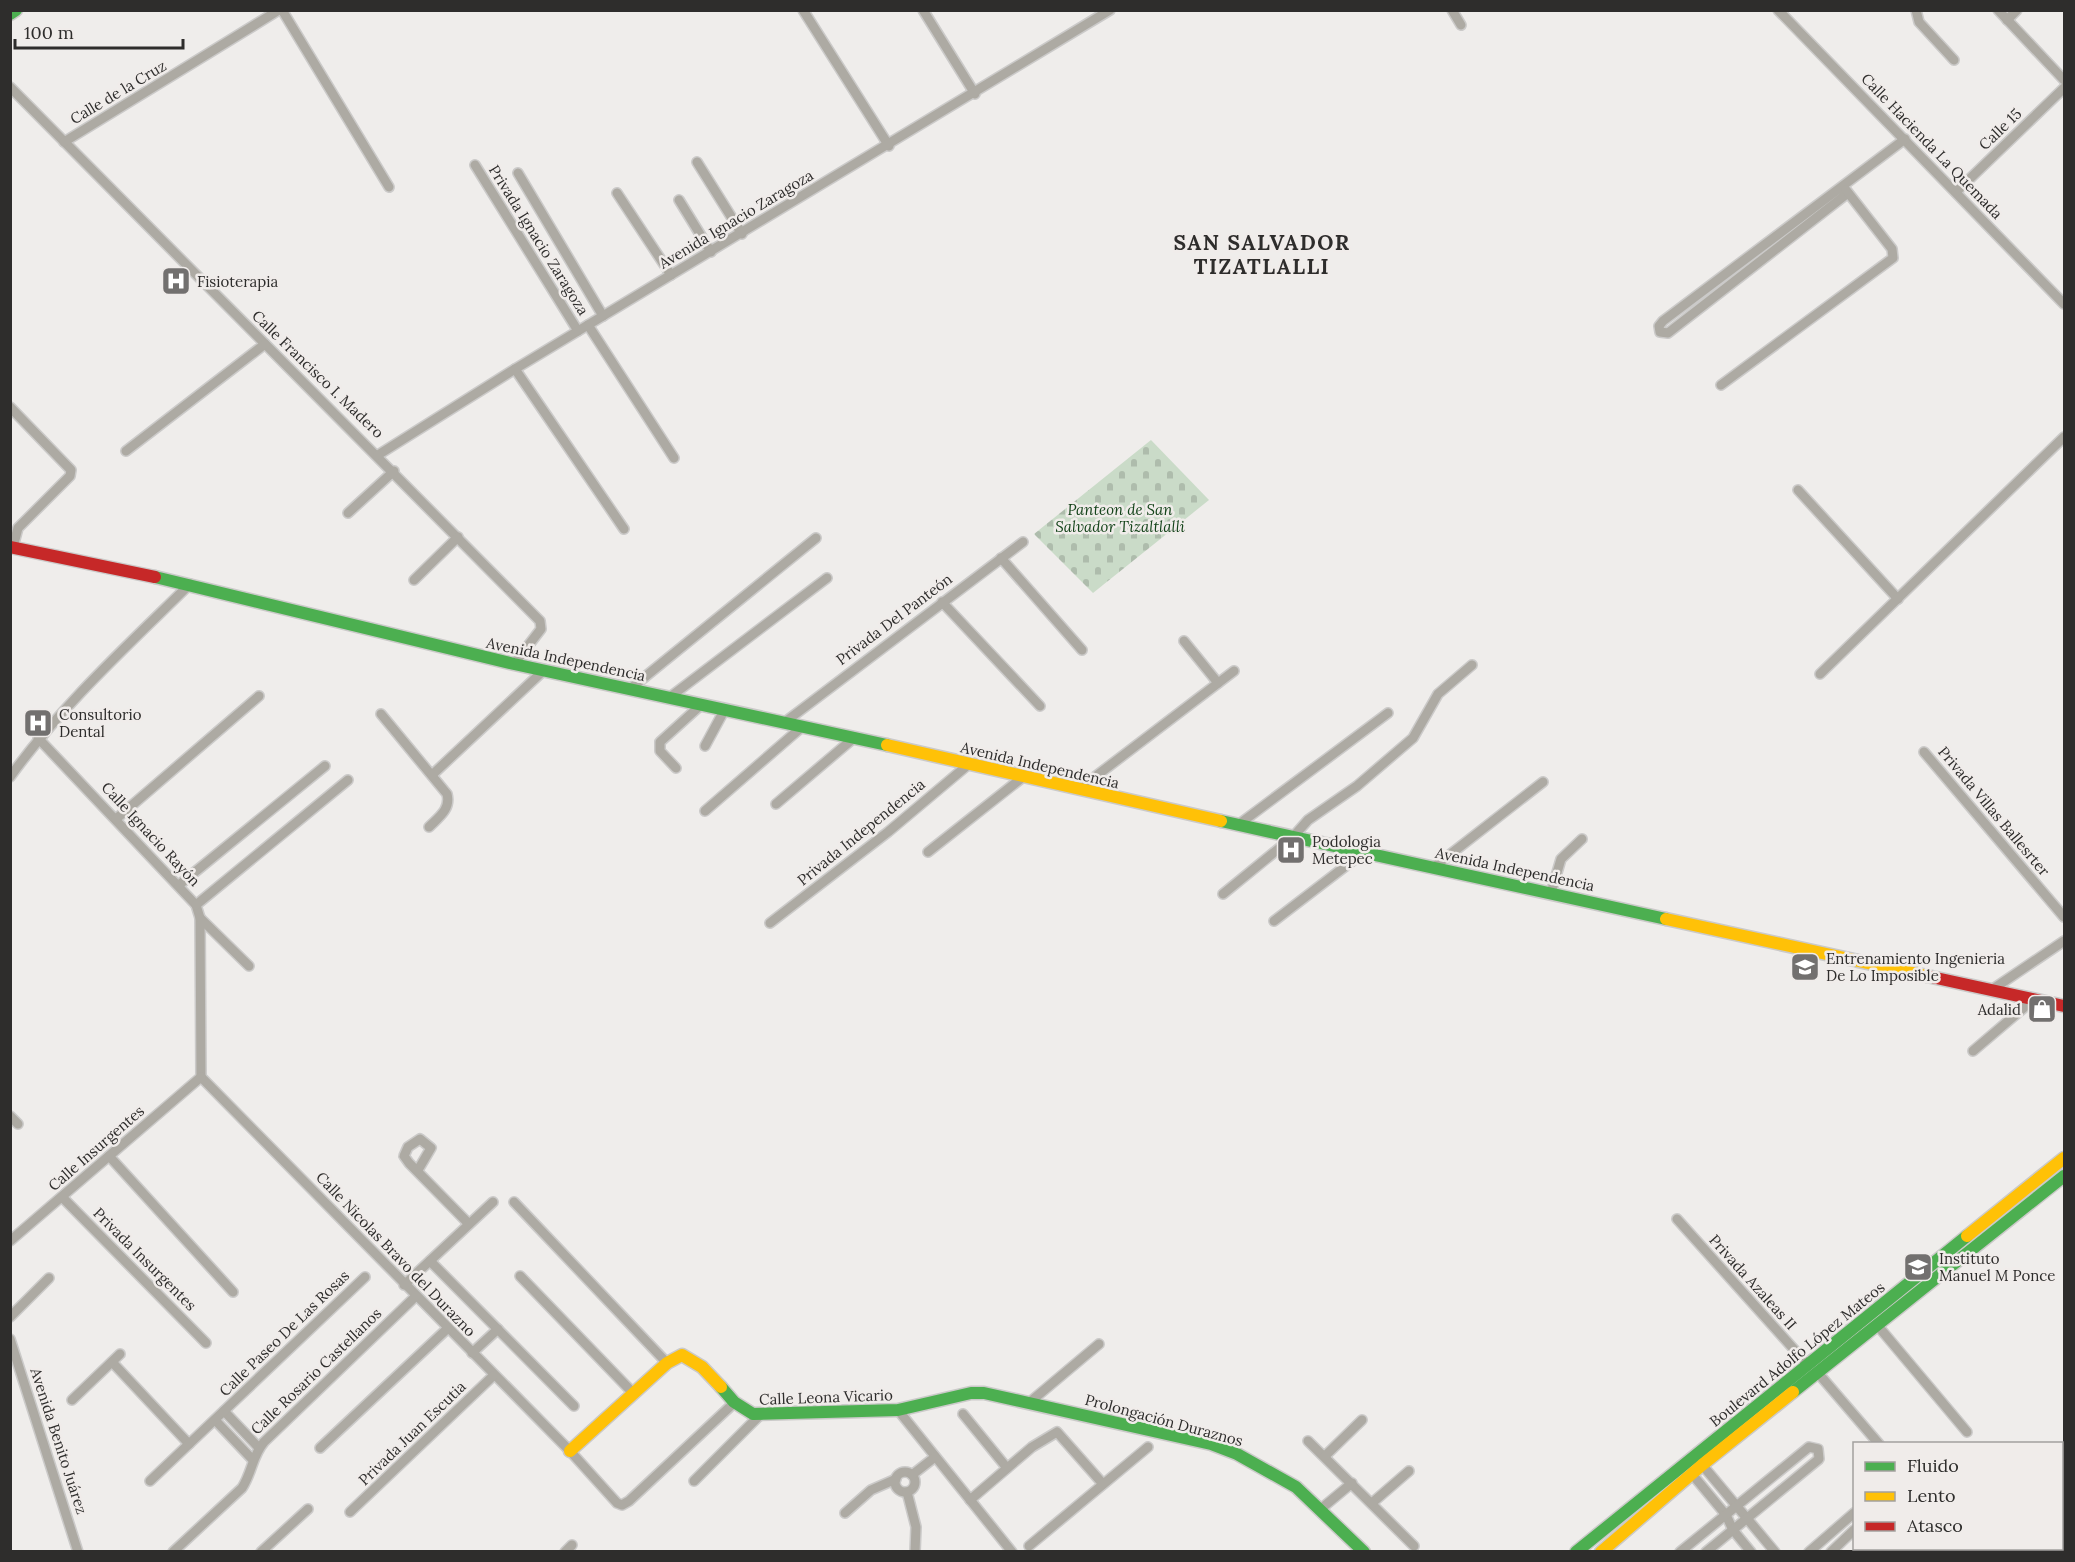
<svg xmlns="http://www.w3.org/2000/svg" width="2075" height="1562" font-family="Lora,serif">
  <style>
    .cemetery { fill: url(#cemetery-stones) }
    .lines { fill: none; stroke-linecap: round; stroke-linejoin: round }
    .street-casing { stroke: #cbcac9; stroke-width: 12 }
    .fast-casing { stroke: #cbcac9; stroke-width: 15 }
    .slow-casing { stroke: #cbcac9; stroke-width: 15 }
    .jam-casing { stroke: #cbcac9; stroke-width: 15 }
    .street { stroke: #adaaa3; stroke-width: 9 }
    .fast { stroke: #4caf50; stroke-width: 12 }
    .slow { stroke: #ffc107; stroke-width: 12 }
    .jam { stroke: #c62828; stroke-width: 12 }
    .labels { text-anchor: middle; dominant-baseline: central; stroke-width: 5; stroke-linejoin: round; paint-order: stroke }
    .street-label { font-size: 15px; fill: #2e2d2c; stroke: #f0ecea }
    .poi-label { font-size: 15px; fill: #2e2d2c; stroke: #f0ecea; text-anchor: start }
    .park-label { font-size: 15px; font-style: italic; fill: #134319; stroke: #f0ecea }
    .district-label { font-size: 21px; font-weight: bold; letter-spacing: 1.5px; fill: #2e2d2c; stroke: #f0ecea }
  </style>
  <defs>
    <pattern id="cemetery-stones" width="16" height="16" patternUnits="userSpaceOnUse" patternTransform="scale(1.5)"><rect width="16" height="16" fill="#cadbc8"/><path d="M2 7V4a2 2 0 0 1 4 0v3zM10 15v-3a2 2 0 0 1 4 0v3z" fill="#aebcac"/></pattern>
  </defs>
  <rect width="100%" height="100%" fill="#efedeb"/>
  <polygon class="cemetery" points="1151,440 1209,500 1093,593 1034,534"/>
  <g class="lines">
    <g class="street-casing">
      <g id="street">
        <polyline points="282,10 389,187"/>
        <polyline points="803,10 889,146"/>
        <polyline points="923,10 975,94"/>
        <polyline points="1452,10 1461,25"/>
        <polyline points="1778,10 2064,304"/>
        <polyline points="1916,10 1919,22 1954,60"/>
        <polyline points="1998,10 2064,80"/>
        <polyline points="2007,20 2017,10"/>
        <path d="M10,87C186,266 364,442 540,621L541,629L514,664"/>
        <polyline points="64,142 279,10"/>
        <polyline points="697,162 742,234"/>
        <polyline points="475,165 578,331"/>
        <polyline points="518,173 603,316"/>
        <polyline points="1956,192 2064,88"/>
        <polyline points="617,193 671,275"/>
        <polyline points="1848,193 1668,333 1660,332 1659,326 1663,321 1905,139"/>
        <polyline points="679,200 711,252"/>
        <polyline points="588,325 674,458"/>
        <polyline points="515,369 624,529"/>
        <polyline points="1721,385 1893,258 1892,249 1846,190"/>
        <polyline points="10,407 71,470 70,476 18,528 13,547"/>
        <polyline points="126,451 265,344"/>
        <polyline points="378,455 515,369 1110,10"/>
        <polyline points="1798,490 1898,599"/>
        <polyline points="348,513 394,471"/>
        <polyline points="1001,558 1082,650"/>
        <polyline points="414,580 458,537"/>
        <polyline points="942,602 1040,706"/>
        <polyline points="1184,641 1218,683"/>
        <polyline points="1820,674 2064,437"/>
        <polyline points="630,689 816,538"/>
        <polyline points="670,697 827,578"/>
        <path d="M381,714L447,794C451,809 439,817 429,827"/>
        <polyline points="785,722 1023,542"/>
        <polyline points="38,738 196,905 200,918 201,1077"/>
        <polyline points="705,746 725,709"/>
        <polyline points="1924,752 2064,917"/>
        <polyline points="676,768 660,751 660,742 702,704"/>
        <polyline points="432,775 543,671"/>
        <path d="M10,777C62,705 127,646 190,584"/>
        <polyline points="1079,789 1234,671"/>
        <polyline points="776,804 855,737"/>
        <polyline points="705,811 803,726"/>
        <polyline points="116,819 259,696"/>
        <polyline points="1238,825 1388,713"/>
        <polyline points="928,852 1023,777"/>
        <polyline points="1434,867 1543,782"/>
        <polyline points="179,885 325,766"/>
        <polyline points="1551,893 1561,859 1582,839"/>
        <polyline points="1223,894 1293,837 1308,820 1357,786 1413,738 1438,694 1472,665"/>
        <polyline points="196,905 348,780"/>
        <polyline points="200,918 249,966"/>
        <polyline points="1274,921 1364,852"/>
        <polyline points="770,923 888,832 969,764"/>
        <polyline points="1993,989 2064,941"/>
        <polyline points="1973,1051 2034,999"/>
        <polyline points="201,1077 570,1451 617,1503 622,1505 629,1501 735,1402"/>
        <polyline points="10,1116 18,1124"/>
        <polyline points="109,1156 233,1292"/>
        <polyline points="418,1170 431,1148 420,1139 408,1147 404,1156 409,1163 469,1224"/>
        <polyline points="62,1197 206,1343"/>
        <polyline points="514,1202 667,1363"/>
        <polyline points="1677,1219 1808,1365"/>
        <polyline points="10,1241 201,1077"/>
        <polyline points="430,1261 574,1406"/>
        <polyline points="520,1276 634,1394"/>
        <polyline points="404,1285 493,1202"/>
        <polyline points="10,1317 49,1278"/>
        <polyline points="1878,1326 1967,1432"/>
        <polyline points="10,1339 78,1552"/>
        <polyline points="472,1353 498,1329"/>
        <polyline points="112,1362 189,1444"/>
        <polyline points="1818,1373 1879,1444"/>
        <polyline points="72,1400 120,1354"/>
        <polyline points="1030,1402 1099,1344"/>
        <polyline points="898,1410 1012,1552"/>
        <polyline points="224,1411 259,1448"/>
        <polyline points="963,1414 1007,1468"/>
        <polyline points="215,1420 252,1459"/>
        <polyline points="1308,1441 1414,1546"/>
        <polyline points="320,1448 447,1329"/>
        <polyline points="1325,1456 1362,1420"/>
        <polyline points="1699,1461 1775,1552"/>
        <circle cx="905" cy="1482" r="10"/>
        <polyline points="1692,1474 1726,1515 1733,1530 1751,1552"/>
        <polyline points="912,1475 935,1457"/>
        <polyline points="150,1481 365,1277"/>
        <polyline points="694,1481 760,1415"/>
        <polyline points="907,1492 916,1527 915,1552"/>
        <polyline points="970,1500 1032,1447 1057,1432 1103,1484"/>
        <polyline points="1372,1503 1409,1471"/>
        <polyline points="1322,1508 1352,1483"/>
        <polyline points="350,1512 493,1376"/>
        <polyline points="845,1513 871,1490 896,1479"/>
        <polyline points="1029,1546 1148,1447"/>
        <path d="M173,1552L242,1488C252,1473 252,1456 264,1442L416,1296"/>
        <polyline points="261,1552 308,1509"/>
        <polyline points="565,1552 572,1545"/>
        <polyline points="1680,1552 1809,1447 1818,1449 1819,1459 1706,1552"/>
        <polyline points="1809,1552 1854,1513"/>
        <polyline points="1831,1552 1854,1530"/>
        <polyline points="1933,1552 1936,1548"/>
      </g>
    </g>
    <g class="fast-casing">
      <g id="fast">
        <polyline points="10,14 16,10"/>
        <polyline points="155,577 514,664 887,745"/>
        <polyline points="1221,821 1666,919"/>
        <polyline points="721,1387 734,1402 753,1414 898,1410 971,1393 984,1393 1211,1444 1237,1454 1296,1487 1364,1552"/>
        <polyline points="1793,1392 2064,1176"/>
        <polyline points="1576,1552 1967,1236"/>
      </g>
    </g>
    <g class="slow-casing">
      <g id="slow">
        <polyline points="887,745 1221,821"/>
        <polyline points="1666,919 1927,976"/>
        <polyline points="1967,1236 2064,1158"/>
        <polyline points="570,1451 667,1363 682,1355 702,1367 721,1387"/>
        <polyline points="1601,1552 1702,1465 1793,1392"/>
      </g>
    </g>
    <g class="jam-casing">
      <g id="jam">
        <polyline points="10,547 155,577"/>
        <polyline points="1927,976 2064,1006"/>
      </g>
    </g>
    <use href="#street" class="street"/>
    <use href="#fast" class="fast"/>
    <use href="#slow" class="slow"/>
    <use href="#jam" class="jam"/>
  </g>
  <defs>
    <g id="hospital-square" transform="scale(1.5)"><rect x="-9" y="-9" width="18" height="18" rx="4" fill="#72706f" stroke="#f0ecea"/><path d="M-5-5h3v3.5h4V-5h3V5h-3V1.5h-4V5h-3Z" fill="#fff"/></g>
    <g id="school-square" transform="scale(1.5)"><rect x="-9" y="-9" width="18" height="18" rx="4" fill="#72706f" stroke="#f0ecea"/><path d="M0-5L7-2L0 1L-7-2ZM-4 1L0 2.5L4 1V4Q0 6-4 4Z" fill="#fff"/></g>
    <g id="shop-square" transform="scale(1.5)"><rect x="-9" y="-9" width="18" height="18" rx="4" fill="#72706f" stroke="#f0ecea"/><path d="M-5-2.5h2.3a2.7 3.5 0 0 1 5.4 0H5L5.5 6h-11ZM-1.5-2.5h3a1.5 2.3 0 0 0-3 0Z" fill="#fff"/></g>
  </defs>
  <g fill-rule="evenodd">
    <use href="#hospital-square" x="176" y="281"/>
    <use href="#hospital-square" x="38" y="723"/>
    <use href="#hospital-square" x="1291" y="850"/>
    <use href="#school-square" x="1805" y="967"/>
    <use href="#shop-square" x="2042" y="1009"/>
    <use href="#school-square" x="1918" y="1267"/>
  </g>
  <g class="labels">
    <g class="street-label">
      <text transform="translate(118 92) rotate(-31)">Calle de la Cruz</text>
      <text transform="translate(2000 129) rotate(-44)">Calle 15</text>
      <text transform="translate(1932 146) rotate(46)">Calle Hacienda La Quemada</text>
      <text transform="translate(736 219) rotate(-31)">Avenida Ignacio Zaragoza</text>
      <text transform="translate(539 240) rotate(58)">Privada Ignacio Zaragoza</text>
      <text transform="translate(318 374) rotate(44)">Calle Francisco I. Madero</text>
      <text transform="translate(894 619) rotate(-37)">Privada Del Panteón</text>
      <text transform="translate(566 659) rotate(12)">Avenida Independencia</text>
      <text transform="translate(1040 765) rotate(13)">Avenida Independencia</text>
      <text transform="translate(1994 811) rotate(50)">Privada Villas Ballesrter</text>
      <text transform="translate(861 832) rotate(-39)">Privada Independencia</text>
      <text transform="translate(151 834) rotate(47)">Calle Ignacio Rayón</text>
      <text transform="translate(1515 869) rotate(12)">Avenida Independencia</text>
      <text transform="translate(96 1148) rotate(-41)">Calle Insurgentes</text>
      <text transform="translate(396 1254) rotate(46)">Calle Nicolas Bravo del Durazno</text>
      <text transform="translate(145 1259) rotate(45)">Privada Insurgentes</text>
      <text transform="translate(1753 1282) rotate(48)">Privada Azaleas II</text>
      <text transform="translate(284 1333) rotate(-44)">Calle Paseo De Las Rosas</text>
      <text transform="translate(1797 1354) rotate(-39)">Boulevard Adolfo López Mateos</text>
      <text transform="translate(316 1371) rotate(-44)">Calle Rosario Castellanos</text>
      <text transform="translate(826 1397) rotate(-2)">Calle Leona Vicario</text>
      <text transform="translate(1164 1420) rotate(15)">Prolongación Duraznos</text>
      <text transform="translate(412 1433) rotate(-44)">Privada Juan Escutia</text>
      <text transform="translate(59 1441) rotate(72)">Avenida Benito Juárez</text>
    </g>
    <g class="poi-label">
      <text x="197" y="281">Fisioterapia</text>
      <text x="59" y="714">Consultorio<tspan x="59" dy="17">Dental</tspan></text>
      <text x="1312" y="841">Podologia<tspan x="1312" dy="17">Metepec</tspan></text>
      <text x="1826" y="958">Entrenamiento Ingenieria<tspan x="1826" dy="17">De Lo Imposible</tspan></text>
      <text x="2021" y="1009" text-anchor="end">Adalid</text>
      <text x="1939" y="1258">Instituto<tspan x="1939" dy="17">Manuel M Ponce</tspan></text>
    </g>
    <g class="park-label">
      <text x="1120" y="509">Panteon de San<tspan x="1120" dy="17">Salvador Tizaltlalli</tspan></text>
    </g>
    <g class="district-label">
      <text x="1262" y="242">SAN SALVADOR<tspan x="1262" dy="24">TIZATLALLI</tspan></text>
    </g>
  </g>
  <rect width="2075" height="1562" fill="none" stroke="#2e2d2c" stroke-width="24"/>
  <rect x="1853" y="1442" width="210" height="108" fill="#f0ecea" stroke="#a2a09e" stroke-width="1.5"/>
  <rect x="1865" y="1462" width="30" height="9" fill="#4caf50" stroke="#a2a09e" stroke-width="1.5"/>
  <text x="1907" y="1472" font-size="18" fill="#2e2d2c">Fluido</text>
  <rect x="1865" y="1492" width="30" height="9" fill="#ffc107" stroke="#a2a09e" stroke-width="1.5"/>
  <text x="1907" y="1502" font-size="18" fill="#2e2d2c">Lento</text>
  <rect x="1865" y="1522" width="30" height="9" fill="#c62828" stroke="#a2a09e" stroke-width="1.5"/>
  <text x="1907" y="1532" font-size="18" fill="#2e2d2c">Atasco</text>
  <path d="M15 39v9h168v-9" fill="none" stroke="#2e2d2c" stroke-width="3"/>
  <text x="24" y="39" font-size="18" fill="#2e2d2c" stroke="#f0ecea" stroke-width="4.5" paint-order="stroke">100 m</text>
</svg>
